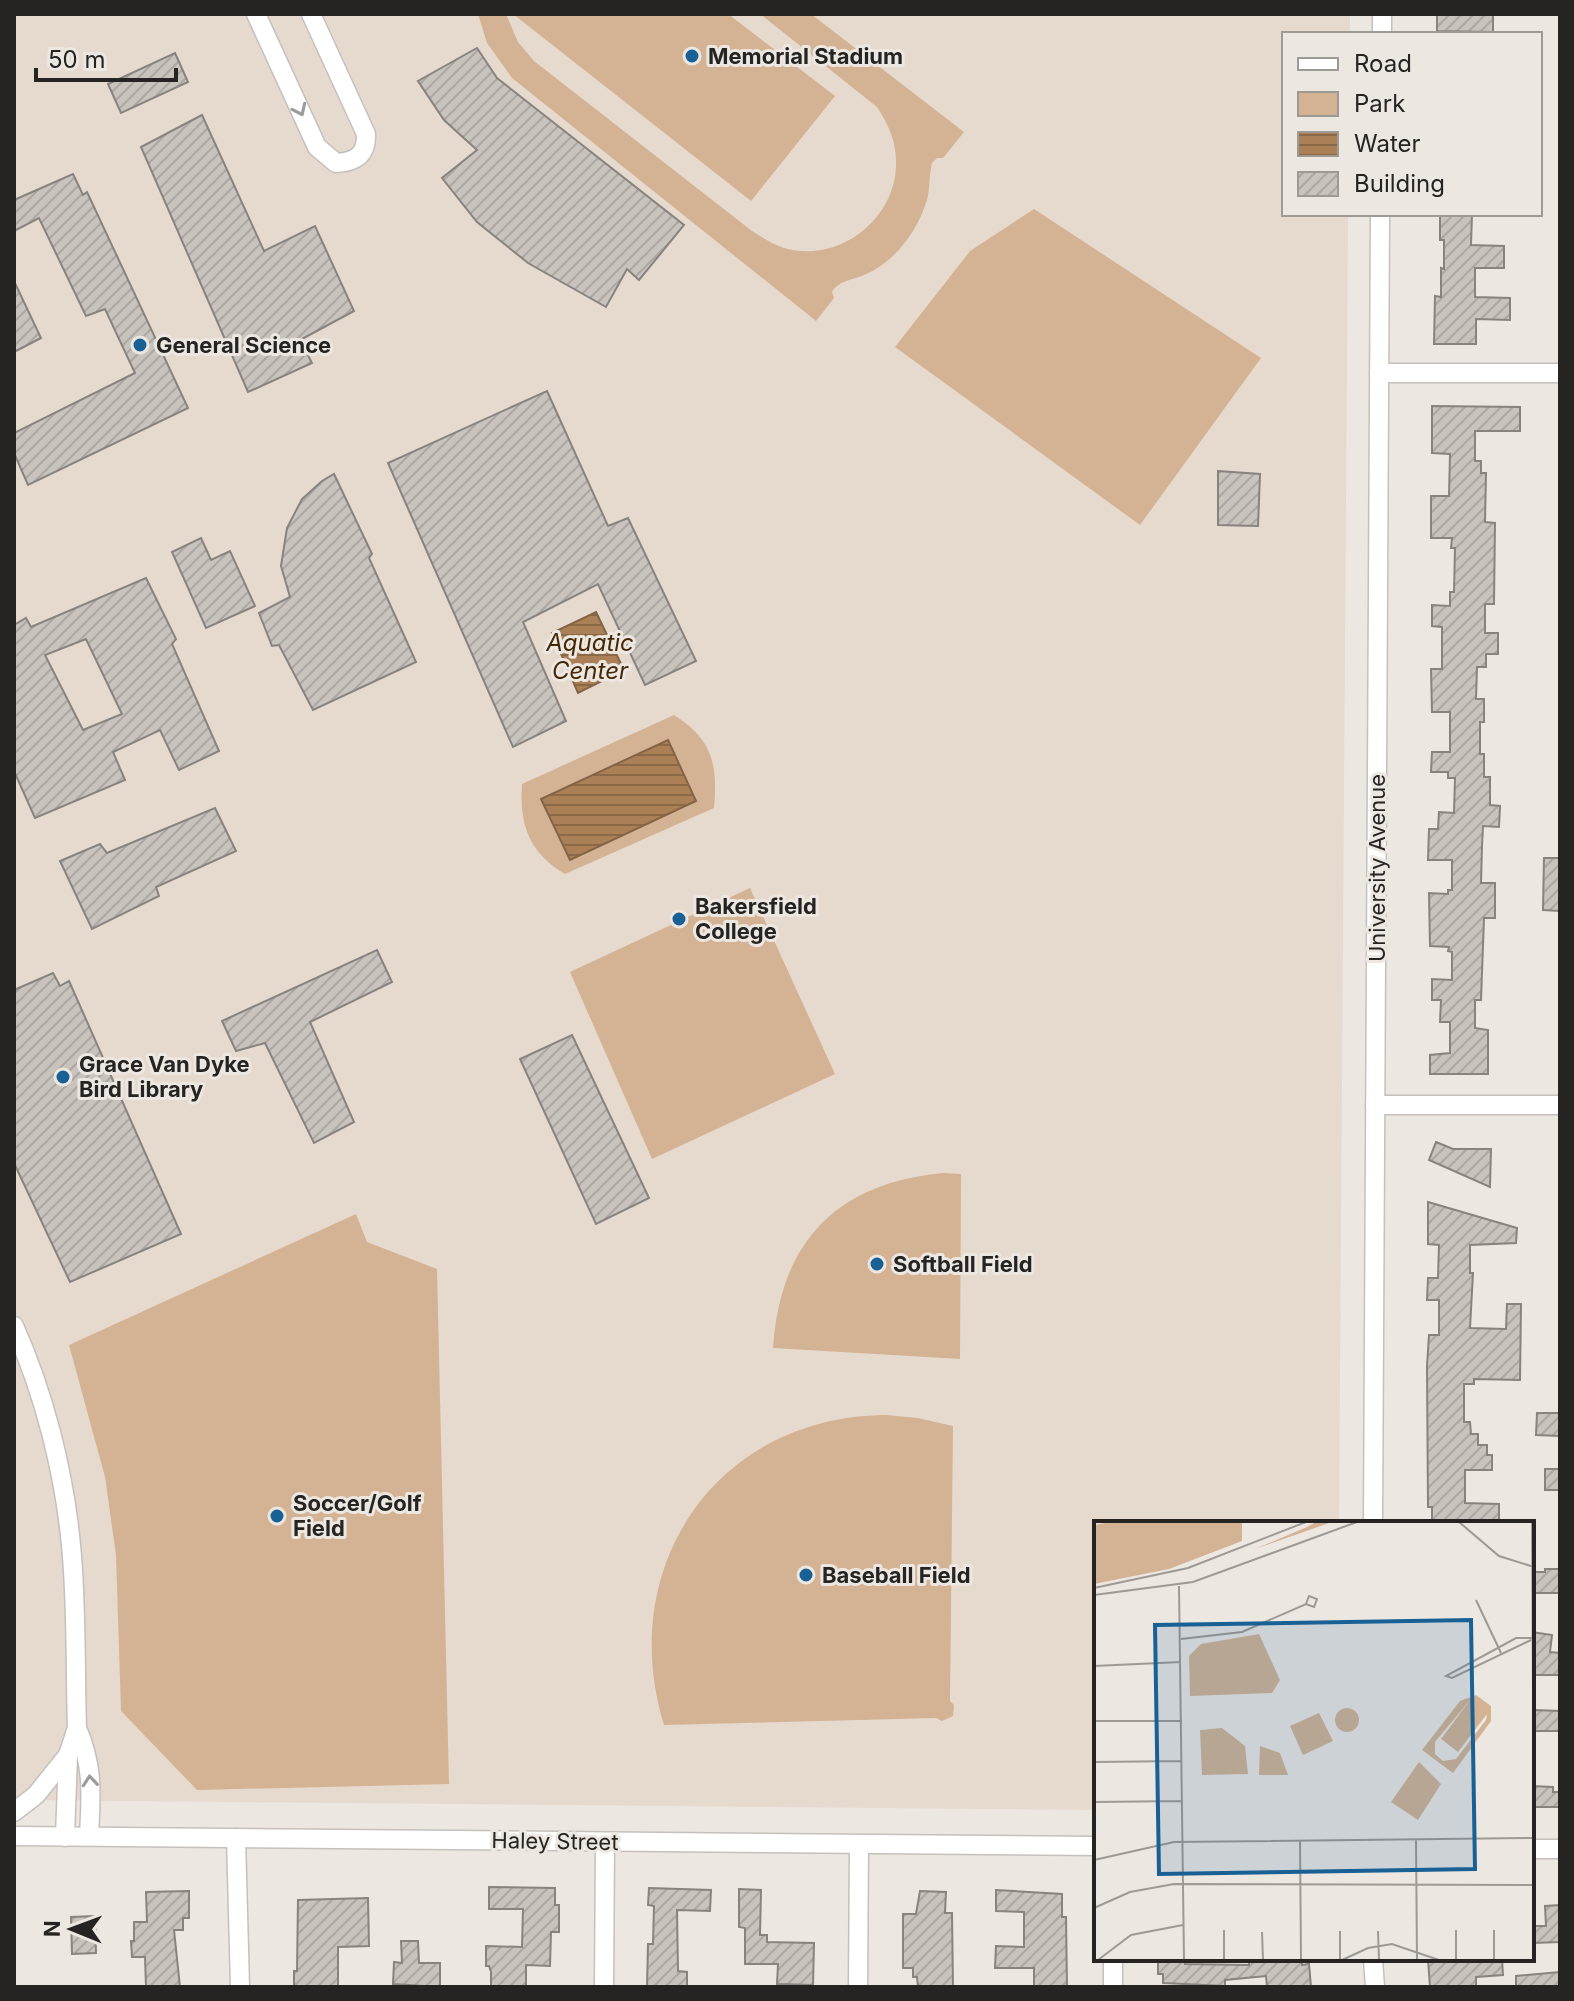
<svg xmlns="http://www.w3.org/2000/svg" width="1574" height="2001" font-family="Inter,sans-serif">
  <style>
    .built { fill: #e6dacf }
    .green { fill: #d4b394 }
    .water { fill: url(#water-rules); stroke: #836446; stroke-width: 2 }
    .building { fill: url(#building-hatch); stroke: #88837e; stroke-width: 2; fill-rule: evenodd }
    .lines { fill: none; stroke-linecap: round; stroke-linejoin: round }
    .minor-casing { stroke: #c5c0bb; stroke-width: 21 }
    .minor { stroke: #fff; stroke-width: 18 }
    .oneway { stroke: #9d9c9c }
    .poi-dot { fill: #196195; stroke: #ede7e2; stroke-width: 3 }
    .labels { text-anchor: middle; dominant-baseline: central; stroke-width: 6; stroke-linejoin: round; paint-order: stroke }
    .poi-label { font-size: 22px; font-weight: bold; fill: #262422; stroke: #ede7e2; text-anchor: start }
    .street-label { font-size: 22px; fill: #262422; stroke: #ede7e2 }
    .water-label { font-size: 24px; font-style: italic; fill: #462804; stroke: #ede7e2 }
    .inset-road { fill: none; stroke: #9d9995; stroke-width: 2 }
    .view { fill: #196195; fill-opacity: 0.15; stroke: #196195; stroke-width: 4 }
    .inset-edge { fill: none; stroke: #262422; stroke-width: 4 }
  </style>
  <defs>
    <pattern id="water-rules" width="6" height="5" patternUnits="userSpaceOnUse" patternTransform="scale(2)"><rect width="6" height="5" fill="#ab8056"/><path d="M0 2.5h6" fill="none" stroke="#8b6947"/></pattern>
    <pattern id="building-hatch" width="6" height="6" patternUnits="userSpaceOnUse" patternTransform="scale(2)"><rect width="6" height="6" fill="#c9c3be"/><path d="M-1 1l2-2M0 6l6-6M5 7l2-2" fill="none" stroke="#aca7a3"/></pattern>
  </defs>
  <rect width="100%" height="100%" fill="#ede7e2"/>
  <polygon class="built" points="14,14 1350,14 1350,34 1284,34 1284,214 1348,214 1339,1523 1096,1523 1096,1810 14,1800"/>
  <g class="green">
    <path d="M478,14H506L518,42L534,61L752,231C762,237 772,244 784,248C838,264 895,220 896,165C897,144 889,125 877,107L760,14H811L964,132L943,158H937L932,163C929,175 930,188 927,200C917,232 895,262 864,275C852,280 838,281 832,292L834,298L816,321L512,78L487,43Z"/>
    <polygon points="513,14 728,14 835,96 751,201"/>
    <polygon points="1034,209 1261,358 1140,525 895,347 970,251"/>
    <path d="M674,715C712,739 718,764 714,808L565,874C529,853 519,824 522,784Z"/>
    <polygon points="750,888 835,1074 652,1159 570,972"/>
    <path d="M943,1173L961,1174L960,1359L773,1348C780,1242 836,1183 943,1173Z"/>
    <polygon points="356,1214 367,1242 437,1269 449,1784 197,1790 121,1711 116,1555 105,1477 69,1345"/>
    <path d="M886,1415L918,1418L953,1426L950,1701L954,1705L953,1716L942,1721L936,1718L664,1725C615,1566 717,1416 886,1415Z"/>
  </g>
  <g class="water">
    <polygon points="596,612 624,670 578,693 552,633"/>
    <polygon points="668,740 696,801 570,860 541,799"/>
  </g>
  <g class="building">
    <polygon points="1437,14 1493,14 1493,32 1437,31"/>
    <polygon points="477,48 497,78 684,225 639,280 627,269 606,307 528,263 477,222 442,178 477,150 444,120 418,81"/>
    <polygon points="175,53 188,82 121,113 108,84"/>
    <polygon points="202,115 264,251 315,226 354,311 300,340 312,363 248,392 141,147"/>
    <polygon points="73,174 83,195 87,192 188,408 28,485 14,453 14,433 135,373 105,309 86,316 39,218 14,231 14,200"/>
    <polygon points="1440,214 1472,214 1471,245 1504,246 1504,268 1475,268 1475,297 1510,298 1510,320 1476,319 1476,344 1434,344 1435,296 1441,297 1441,268 1444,269 1444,240 1440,240"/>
    <polygon points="14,281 41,338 14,352"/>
    <polygon points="547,391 608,526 628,518 696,661 645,685 598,584 523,622 566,721 513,747 388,463"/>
    <polygon points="1432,406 1520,407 1520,431 1475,431 1475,461 1481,461 1481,473 1486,473 1485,522 1495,523 1494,604 1485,604 1485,633 1498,633 1498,654 1486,654 1486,667 1477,667 1476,699 1484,699 1484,722 1480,722 1480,754 1484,754 1484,777 1490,777 1490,805 1500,806 1499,827 1483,826 1482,846 1481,883 1495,883 1495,918 1484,918 1481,1000 1475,1000 1475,1028 1488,1030 1488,1074 1430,1074 1430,1055 1450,1053 1450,1022 1440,1022 1441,1000 1432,1000 1432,979 1452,980 1452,952 1448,951 1449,947 1430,946 1429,893 1448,894 1448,890 1452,890 1452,860 1428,860 1429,829 1438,829 1439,812 1454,813 1455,778 1448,778 1448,772 1431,772 1432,752 1450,752 1450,712 1432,712 1431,669 1442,669 1442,627 1432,626 1432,605 1450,606 1450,592 1454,592 1455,548 1451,548 1452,538 1431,538 1431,496 1449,496 1450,454 1432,453"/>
    <polygon points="1218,471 1260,474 1258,526 1218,525"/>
    <polygon points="334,474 372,554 369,558 416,662 313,710 279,645 272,646 259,613 290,597 281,566 287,528 302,499 322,481"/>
    <polygon points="201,538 211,560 230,551 255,606 206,628 172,552"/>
    <path d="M146,578L176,639L172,644L219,751L179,770L160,730L113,752L125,780L35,818L14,771V625L26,618L31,627ZM86,639L122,714L83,730L45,655Z"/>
    <polygon points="215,808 236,851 156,887 159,896 92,929 60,861 100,844 107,853"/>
    <polygon points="1544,858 1560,858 1560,911 1543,910"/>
    <polygon points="377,950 392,982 310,1022 354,1122 314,1143 265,1043 236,1051 222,1021"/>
    <polygon points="53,973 60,986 69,981 181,1234 70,1282 14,1163 14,990"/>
    <polygon points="572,1035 649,1198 596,1224 520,1059"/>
    <polygon points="1436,1142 1453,1149 1491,1149 1490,1187 1429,1160"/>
    <polygon points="1428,1202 1517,1228 1516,1243 1470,1245 1470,1273 1473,1273 1470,1328 1506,1329 1507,1304 1521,1304 1520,1380 1474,1379 1474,1384 1464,1384 1464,1422 1470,1422 1471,1434 1478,1434 1478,1445 1487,1445 1487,1455 1492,1455 1492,1470 1465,1470 1465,1503 1499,1504 1499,1523 1432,1522 1432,1507 1428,1507 1427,1366 1429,1335 1439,1335 1439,1300 1427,1300 1428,1278 1438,1278 1439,1245 1428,1244"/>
    <polygon points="1537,1413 1560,1413 1560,1436 1536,1435"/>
    <rect x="1545" y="1469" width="15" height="21"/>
    <polygon points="1545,1569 1560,1569 1560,1593 1532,1593 1532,1572 1545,1572"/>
    <polygon points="1532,1632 1552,1635 1550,1652 1560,1653 1560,1675 1532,1675"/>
    <polygon points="1534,1710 1560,1711 1560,1731 1533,1731"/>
    <polygon points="1532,1786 1553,1787 1553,1792 1560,1792 1560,1807 1532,1807"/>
    <polygon points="489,1887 555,1888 555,1905 559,1905 559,1932 551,1932 550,1966 526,1965 526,1987 491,1987 491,1972 489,1966 486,1966 486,1946 522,1947 523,1909 489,1909"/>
    <polygon points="649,1888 711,1890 710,1911 677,1910 678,1971 687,1972 687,1987 647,1987 648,1944 653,1944 654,1906 648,1905"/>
    <polygon points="739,1889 761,1890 760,1935 767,1935 767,1942 814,1943 813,1985 777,1984 778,1964 745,1964 745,1928 739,1927"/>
    <polygon points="996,1890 1062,1894 1062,1917 1066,1917 1067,1987 1034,1987 1034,1968 995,1968 996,1946 1024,1947 1024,1912 996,1911"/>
    <polygon points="189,1891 189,1918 183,1918 183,1930 174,1930 180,1987 146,1987 145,1957 132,1957 131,1941 134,1941 134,1922 147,1922 146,1892"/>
    <polygon points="920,1891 946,1892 945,1913 952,1913 953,1987 918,1987 917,1977 913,1977 913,1968 903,1968 903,1914 916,1914"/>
    <polygon points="368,1898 369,1946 338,1947 338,1987 294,1987 294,1971 297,1971 298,1900"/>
    <polygon points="1560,1905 1560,1942 1533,1943 1533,1926 1546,1926 1545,1906"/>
    <polygon points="95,1916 96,1953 72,1954 71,1917"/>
    <polygon points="401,1941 418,1941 419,1963 440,1963 440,1987 393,1984 394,1962 402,1963"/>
    <polygon points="1158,1959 1185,1959 1185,1964 1249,1965 1249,1959 1302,1959 1302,1965 1309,1964 1311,1987 1267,1987 1266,1976 1225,1980 1225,1986 1163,1983 1163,1974 1158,1974"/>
    <polygon points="1428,1959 1502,1959 1503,1975 1476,1977 1476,1987 1430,1987"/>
    <polygon points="1560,1972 1560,1987 1516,1987 1516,1976"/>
  </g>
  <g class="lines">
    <g class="minor-casing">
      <g id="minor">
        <path d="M256,14L317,147L336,163C355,162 367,155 366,134L311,14"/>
        <polyline points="1382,34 1382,14"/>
        <polyline points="1379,373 1560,373"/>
        <polyline points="1375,1105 1560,1105"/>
        <path d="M14,1326C44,1393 64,1471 71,1545C77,1605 75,1667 77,1728L68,1755L65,1837"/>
        <polyline points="1373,1523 1380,214"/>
        <path d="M77,1728C94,1767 91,1795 89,1836"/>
        <polyline points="14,1812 36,1795 68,1755"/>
        <polyline points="14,1836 1096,1846"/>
        <polyline points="236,1838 240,1987"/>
        <polyline points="1532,1849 1560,1849"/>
        <polyline points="1373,1959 1375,1987"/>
        <polyline points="604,1987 605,1842"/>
        <polyline points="858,1987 859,1844"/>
        <polyline points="1113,1987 1113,1959"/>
      </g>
    </g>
    <use href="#minor" class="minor"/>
  </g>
  <defs><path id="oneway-chevron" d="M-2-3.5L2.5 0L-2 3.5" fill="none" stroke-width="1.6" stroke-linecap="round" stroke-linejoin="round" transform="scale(2)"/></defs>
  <g class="oneway">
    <use href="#oneway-chevron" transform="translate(300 110) rotate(65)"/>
    <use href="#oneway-chevron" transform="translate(90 1781) rotate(-95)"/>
  </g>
  <g class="poi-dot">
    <circle cx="692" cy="56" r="8"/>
    <circle cx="140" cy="345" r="8"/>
    <circle cx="679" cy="919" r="8"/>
    <circle cx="63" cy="1077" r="8"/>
    <circle cx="877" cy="1264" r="8"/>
    <circle cx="277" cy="1516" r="8"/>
    <circle cx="806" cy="1575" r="8"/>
  </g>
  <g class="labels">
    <g class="poi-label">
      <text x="708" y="56">Memorial Stadium</text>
      <text x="156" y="345">General Science</text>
      <text x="695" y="906">Bakersfield<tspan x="695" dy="25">College</tspan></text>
      <text x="79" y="1064">Grace Van Dyke<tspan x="79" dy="25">Bird Library</tspan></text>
      <text x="893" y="1264">Softball Field</text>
      <text x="293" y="1503">Soccer/Golf<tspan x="293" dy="25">Field</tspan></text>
      <text x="822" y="1575">Baseball Field</text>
    </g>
    <g class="street-label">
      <text transform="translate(1377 868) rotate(-90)">University Avenue</text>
      <text transform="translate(555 1841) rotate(1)">Haley Street</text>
    </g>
    <g class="water-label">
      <text x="590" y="642">Aquatic<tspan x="590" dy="28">Center</tspan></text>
    </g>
  </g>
  <g transform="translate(1094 1521)">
    <rect width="440" height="440" fill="#ede7e2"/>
    <path d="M17,1H148V20L75,48L0,63V4ZM222,1H238L161,28L213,6ZM165,113L186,159L178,172L96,175L95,135L107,123ZM382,174L397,185V200L359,252L328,229L366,180ZM376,179L347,218L364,231L393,193L392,199L362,238L349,240L341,233V221ZM241 199a12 12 0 1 1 24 0a12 12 0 1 1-24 0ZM225,192L239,220L209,234L196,205ZM128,207L151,225L154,253L108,254L106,209ZM166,225L186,232L194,254H165ZM325,241L347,263L324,299L297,281Z" fill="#d4b394" fill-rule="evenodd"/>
    <path class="inset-road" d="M365,1L405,35L440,46M438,1L440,337M85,65L90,439M0,67L94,47L212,1M0,74L99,61L263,1M382,79L407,132M87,118L148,111L212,83L220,86L223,78L215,75L212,83M437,119L358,157L352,155L422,117H439M0,145L87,141M0,200H88M0,241L88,240M0,281L88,280M322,318L323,439M206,319L207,439M0,339L80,321L439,317M0,387L36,371L80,363L440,364M130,409V439M362,409V439M400,409V439M246,410V439M284,410L285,439M168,411L169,439M4,439L37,414L89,404M248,439L274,427L298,423L345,439"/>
    <path class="view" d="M377,99L381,348L65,353L61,104Z"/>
    <rect width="440" height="440" class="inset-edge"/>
  </g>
  <rect width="1574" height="2001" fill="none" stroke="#262422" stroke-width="32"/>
  <rect x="1282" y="32" width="260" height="184" fill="#ede7e2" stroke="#9d9995" stroke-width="2"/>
  <rect x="1298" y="58" width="40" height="12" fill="#ffffff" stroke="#9d9995" stroke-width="2"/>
  <text x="1354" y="72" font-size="24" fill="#262422">Road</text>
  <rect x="1298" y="92" width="40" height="24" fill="#d4b394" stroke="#9d9995" stroke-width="2"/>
  <text x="1354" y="112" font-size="24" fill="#262422">Park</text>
  <rect x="1298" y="132" width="40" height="24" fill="url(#water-rules)" stroke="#9d9995" stroke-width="2"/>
  <text x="1354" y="152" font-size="24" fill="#262422">Water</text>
  <rect x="1298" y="172" width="40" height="24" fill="url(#building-hatch)" stroke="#9d9995" stroke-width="2"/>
  <text x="1354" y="192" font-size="24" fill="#262422">Building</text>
  <g transform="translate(72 1929) rotate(271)" stroke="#ede7e2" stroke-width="6" paint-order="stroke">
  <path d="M0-6L14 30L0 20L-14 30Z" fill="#262422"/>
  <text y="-12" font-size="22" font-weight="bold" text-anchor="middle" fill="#262422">N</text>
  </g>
  <path d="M36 68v12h140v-12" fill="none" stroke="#262422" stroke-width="4"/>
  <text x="48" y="68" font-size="24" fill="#262422" stroke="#ede7e2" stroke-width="6" paint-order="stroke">50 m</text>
</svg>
